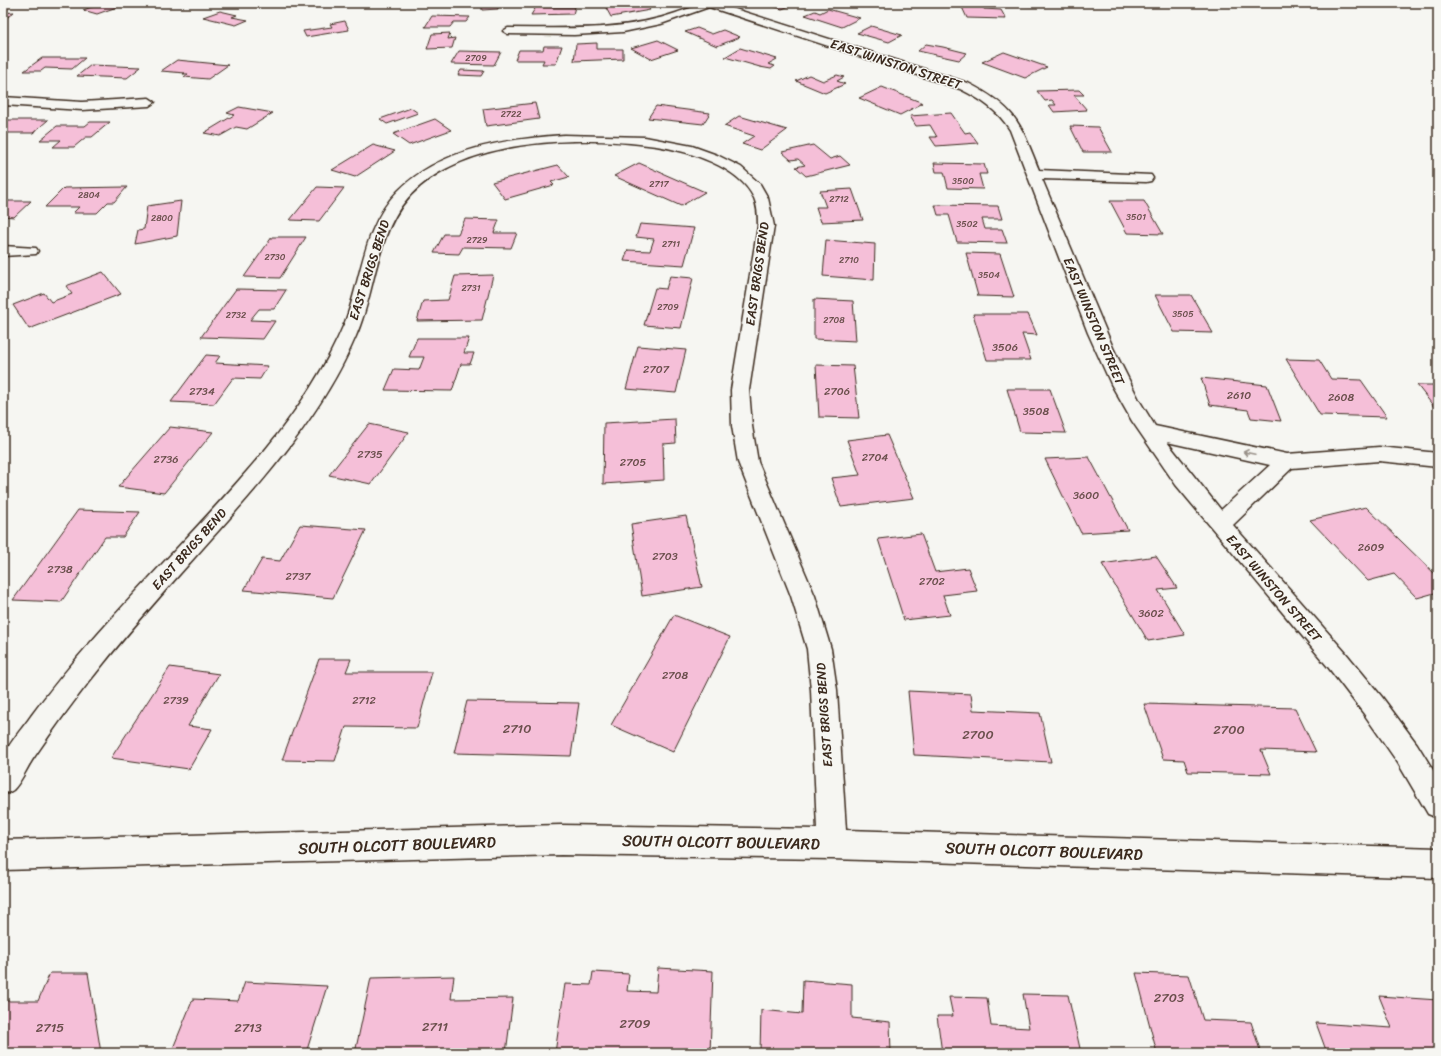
<svg xmlns="http://www.w3.org/2000/svg" width="1441" height="1056" font-family="Sriracha,sans-serif">
  <style>
    .building { fill: #f5bfd8; stroke: #3b2a1e }
    .lines { fill: none; stroke-linecap: round; stroke-linejoin: round }
    .minor-casing { stroke: #3b2a1e; stroke-width: 3 }
    .minor { fill: #f6f6f2; fill-rule: evenodd }
    .oneway { stroke: #989088 }
    .labels { text-anchor: middle; dominant-baseline: central; stroke-width: 3; stroke-linejoin: round; paint-order: stroke }
    .far-number-label { font-size: 9px; fill: #6a4f4c }
    .number-label { font-size: 11px; fill: #6a4f4c }
    .street-label { font-size: 13px; fill: #3b2a1e; stroke: #f6f6f2 }
    .near-number-label { font-size: 13px; fill: #6a4f4c }
    .near-street-label { font-size: 16px; fill: #3b2a1e; stroke: #f6f6f2 }
  </style>
  <rect width="100%" height="100%" fill="#f6f6f2"/>
  <filter id="ink" filterUnits="userSpaceOnUse"><feTurbulence type="fractalNoise" baseFrequency=".025" numOctaves="2"/><feDisplacementMap in="SourceGraphic" scale="8" xChannelSelector="R" yChannelSelector="G"/><feConvolveMatrix kernelMatrix="1 2 1 2 8 2 1 2 1" color-interpolation-filters="sRGB"/></filter>
  <g filter="url(#ink)">
    <g class="building">
      <polygon points="104,3 128,3 97,14 83,10"/>
      <polygon points="345,3 367,3 365,5 344,4"/>
      <polygon points="482,3 503,3 498,3 498,9 482,10"/>
      <polygon points="636,3 645,3 650,10 611,17 605,6"/>
      <polygon points="764,3 797,3 782,9"/>
      <polygon points="1015,3 1035,3 1035,6 1015,5"/>
      <polygon points="961,5 982,5 984,9 1001,10 1006,19 967,18"/>
      <polygon points="536,7 575,7 573,14 531,15"/>
      <polygon points="828,9 860,18 842,27 805,15 815,11 820,13"/>
      <polygon points="220,11 237,15 232,17 248,20 236,25 203,17"/>
      <polygon points="14,12 4,20 3,20 3,13"/>
      <polygon points="432,16 470,17 466,22 454,22 450,27 425,27"/>
      <polygon points="345,21 349,30 306,37 303,31 332,27 330,24"/>
      <polygon points="871,26 902,35 889,42 857,33"/>
      <polygon points="697,28 712,34 723,30 740,37 717,46 685,32"/>
      <polygon points="450,33 448,39 455,38 452,48 427,49 432,34"/>
      <polygon points="658,40 678,50 651,59 631,48"/>
      <polygon points="597,43 597,49 623,49 623,59 574,61 576,44"/>
      <polygon points="926,44 943,47 967,53 959,60 918,51"/>
      <polygon points="544,46 562,46 556,64 542,64 544,60 515,60 519,50 543,50"/>
      <polygon points="740,48 777,59 768,64 775,66 771,69 760,67 725,57"/>
      <polygon points="459,51 501,52 494,65 451,64"/>
      <polygon points="1004,52 1047,67 1025,78 982,62"/>
      <polygon points="42,58 85,58 72,69 45,68 41,71 24,71"/>
      <polygon points="177,60 228,65 208,79 184,77 188,74 183,74 185,73 161,71"/>
      <polygon points="91,65 141,67 127,78 77,76"/>
      <polygon points="461,70 484,71 481,76 458,75"/>
      <polygon points="809,75 823,81 837,75 844,77 837,81 845,84 825,93 796,81"/>
      <polygon points="882,87 923,103 900,115 859,98"/>
      <polygon points="1079,90 1084,95 1074,95 1087,110 1054,112 1049,105 1056,105 1052,100 1045,101 1037,91"/>
      <polygon points="535,103 539,119 486,126 483,109"/>
      <polygon points="656,106 710,113 703,124 648,118"/>
      <polygon points="239,107 273,113 247,129 236,127 220,136 204,133 234,115 227,113"/>
      <polygon points="411,108 418,113 387,124 380,119"/>
      <polygon points="951,113 965,133 970,132 978,143 936,146 930,137 937,137 930,125 916,126 910,116"/>
      <polygon points="739,116 787,130 760,150 742,144 754,136 724,126"/>
      <polygon points="435,119 451,130 409,145 393,134"/>
      <polygon points="3,120 48,120 33,133 3,133"/>
      <polygon points="90,122 110,122 92,137 86,137 74,147 53,147 61,140 40,140 57,126 85,126"/>
      <polygon points="1070,126 1098,127 1112,152 1083,152"/>
      <polygon points="373,145 395,151 355,177 332,170"/>
      <polygon points="813,145 830,159 840,156 850,165 806,176 796,167 805,165 798,159 791,160 782,152"/>
      <polygon points="639,163 705,192 681,206 614,176"/>
      <polygon points="934,163 984,164 987,174 979,174 983,189 948,188 944,172 936,172"/>
      <polygon points="558,165 569,177 551,182 554,185 505,199 492,182"/>
      <polygon points="127,187 114,202 108,202 97,213 73,213 79,207 45,207 64,188"/>
      <polygon points="317,187 344,188 319,221 290,220"/>
      <polygon points="852,189 863,220 821,222 816,207 826,207 820,191"/>
      <polygon points="3,201 31,201 14,217 3,216"/>
      <polygon points="181,201 177,236 135,244 138,230 144,229 147,206"/>
      <polygon points="1110,201 1144,201 1163,234 1127,233"/>
      <polygon points="935,205 998,206 1002,219 982,219 985,229 1002,229 1007,243 957,242 949,215 938,215"/>
      <polygon points="465,219 499,220 494,233 517,233 511,248 463,247 459,254 434,253 444,234 458,234"/>
      <polygon points="640,224 694,228 684,265 624,261 628,250 650,251 654,239 636,237"/>
      <polygon points="272,237 306,237 280,278 244,277"/>
      <polygon points="826,240 875,244 874,280 823,276"/>
      <polygon points="966,253 1000,254 1014,297 978,296"/>
      <polygon points="103,272 121,294 29,329 13,305 44,293 51,302 72,294 66,286"/>
      <polygon points="493,275 482,320 417,321 423,301 448,300 455,276"/>
      <polygon points="670,276 693,278 681,328 644,325 655,288 666,289"/>
      <polygon points="236,289 286,290 274,309 259,309 250,320 275,321 263,339 201,337"/>
      <polygon points="1155,295 1191,295 1213,333 1174,332"/>
      <polygon points="814,299 853,301 856,341 814,339"/>
      <polygon points="973,314 1028,314 1037,335 1022,334 1031,360 987,360"/>
      <polygon points="417,338 469,338 464,353 474,353 470,364 461,364 452,391 385,390 394,369 419,370 424,357 409,357"/>
      <polygon points="638,346 686,350 676,393 626,389"/>
      <polygon points="206,355 220,356 215,363 268,366 260,379 233,378 214,404 171,402"/>
      <polygon points="1286,359 1319,360 1331,379 1361,380 1387,417 1320,415"/>
      <polygon points="816,365 853,366 859,418 819,417"/>
      <polygon points="1201,378 1267,385 1281,421 1251,418 1248,410 1210,405"/>
      <polygon points="1417,385 1438,385 1438,412"/>
      <polygon points="1007,389 1050,389 1066,433 1020,432"/>
      <polygon points="675,419 676,443 663,444 664,480 603,484 604,423"/>
      <polygon points="369,424 409,432 371,484 329,475"/>
      <polygon points="170,427 213,432 164,493 118,487"/>
      <polygon points="887,435 914,498 841,507 831,478 860,475 847,440"/>
      <polygon points="1089,457 1128,530 1081,533 1045,459"/>
      <polygon points="1366,507 1438,577 1438,592 1417,598 1394,574 1368,581 1310,520"/>
      <polygon points="78,510 140,512 123,537 105,537 61,602 13,600"/>
      <polygon points="686,516 702,587 642,596 631,524"/>
      <polygon points="300,525 366,530 333,598 244,590 262,559 280,561"/>
      <polygon points="921,534 935,572 968,568 977,591 943,595 950,615 904,620 878,539"/>
      <polygon points="1156,556 1177,588 1158,590 1185,635 1148,641 1102,564"/>
      <polygon points="674,615 730,637 673,752 611,725"/>
      <polygon points="319,659 351,659 346,672 432,672 417,728 346,727 335,761 282,760"/>
      <polygon points="170,667 219,674 188,726 212,729 189,769 111,758"/>
      <polygon points="908,691 971,694 973,710 1040,713 1051,762 914,755"/>
      <polygon points="467,701 579,703 571,756 454,753"/>
      <polygon points="1144,704 1295,708 1316,752 1261,750 1271,774 1188,772 1184,760 1163,759"/>
      <polygon points="658,968 713,971 710,1053 555,1053 565,984 591,985 593,972 629,974 627,991 656,992"/>
      <polygon points="50,973 88,973 101,1053 3,1052 3,1001 38,1001"/>
      <polygon points="1136,973 1189,975 1203,1020 1251,1022 1261,1053 1157,1053"/>
      <polygon points="454,976 451,999 513,998 506,1053 355,1053 371,978"/>
      <polygon points="803,980 852,984 852,1018 890,1022 891,1053 760,1053 761,1010 802,1014"/>
      <polygon points="245,982 327,986 306,1053 171,1053 193,999 238,1001"/>
      <polygon points="1023,994 1068,995 1081,1053 942,1053 937,1016 953,1016 949,997 987,998 991,1026 1029,1028"/>
      <polygon points="1379,996 1438,1000 1438,1053 1327,1053 1316,1023 1392,1028"/>
    </g>
    <g class="lines">
      <g class="minor-casing">
        <g id="minor">
          <path d="M701,3H716L968,83C1016,108 1020,122 1039,170L1151,175L1153,178L1151,181L1146,182L1042,179L1114,350L1139,400L1155,426L1287,454L1379,447L1438,453V467L1379,461L1292,468L1233,525L1345,652L1382,697L1417,744L1438,778V818L1428,814L1398,763L1364,714L1328,667L1176,485L1132,421L1111,384L1088,333L1010,130C998,110 980,99 960,89L709,7L661,24L623,32L574,35L508,34L503,31L508,28C564,28 622,32 676,13C684,10 695,7 701,3ZM1167,442L1270,465L1221,510Z"/>
          <polygon points="3,97 82,102 149,98 155,102 149,106 82,110 3,105"/>
          <path d="M564,135L645,137L692,146L717,155L741,167L760,184L768,198L774,226L749,390L752,426L758,462L815,596L831,649L837,690L846,830L1438,848V878L832,859L561,855L3,870V840L561,825L817,829L811,690L807,649L791,596L738,462L732,426L731,390L758,226C758,217 758,207 754,198C739,166 688,151 656,146C584,136 478,137 420,186C375,223 378,286 356,336C323,413 267,477 211,539C172,583 132,627 96,673C74,700 54,728 35,756C28,765 21,783 13,790C12,791 5,794 3,795C3,783 1,769 3,758C5,748 25,725 31,716C101,621 189,541 265,450C297,411 326,368 345,322C362,278 363,226 398,191C441,148 506,139 564,135Z"/>
          <polygon points="3,246 36,248 38,251 36,254 3,256"/>
        </g>
      </g>
      <use href="#minor" class="minor"/>
    </g>
    <defs><path id="oneway-shaft" d="M-6 0H5M1.5-3L5.5 0L1.5 3" fill="none" stroke-width="1.6" stroke-linecap="round" stroke-linejoin="round"/></defs>
    <use class="oneway" href="#oneway-shaft" transform="translate(1249 453) rotate(-168)"/>
  </g>
  <g class="labels">
    <g class="far-number-label">
      <text x="476" y="58">2709</text>
      <text x="511" y="114">2722</text>
      <text x="963" y="181">3500</text>
      <text x="659" y="184">2717</text>
      <text x="89" y="195">2804</text>
      <text x="839" y="199">2712</text>
      <text x="1136" y="217">3501</text>
      <text x="162" y="218">2800</text>
      <text x="967" y="224">3502</text>
      <text x="477" y="240">2729</text>
      <text x="671" y="244">2711</text>
      <text x="275" y="257">2730</text>
      <text x="849" y="260">2710</text>
      <text x="989" y="275">3504</text>
      <text x="471" y="288">2731</text>
      <text x="668" y="307">2709</text>
      <text x="1183" y="314">3505</text>
      <text x="236" y="315">2732</text>
      <text x="834" y="320">2708</text>
    </g>
    <g class="number-label">
      <text x="1005" y="347">3506</text>
      <text x="656" y="369">2707</text>
      <text x="202" y="391">2734</text>
      <text x="837" y="391">2706</text>
      <text x="1239" y="395">2610</text>
      <text x="1341" y="397">2608</text>
      <text x="1036" y="411">3508</text>
      <text x="370" y="454">2735</text>
      <text x="875" y="457">2704</text>
      <text x="166" y="459">2736</text>
      <text x="633" y="462">2705</text>
      <text x="1086" y="495">3600</text>
      <text x="1371" y="547">2609</text>
      <text x="665" y="556">2703</text>
      <text x="60" y="569">2738</text>
      <text x="298" y="576">2737</text>
      <text x="932" y="581">2702</text>
      <text x="1151" y="613">3602</text>
      <text x="675" y="675">2708</text>
      <text x="176" y="700">2739</text>
      <text x="364" y="700">2712</text>
    </g>
    <g class="street-label">
      <text transform="translate(896 64) rotate(18)">EAST WINSTON STREET</text>
      <text transform="translate(369 270) rotate(-72)">EAST BRIGS BEND</text>
      <text transform="translate(757 274) rotate(-82)">EAST BRIGS BEND</text>
      <text transform="translate(1094 321) rotate(67)">EAST WINSTON STREET</text>
      <text transform="translate(189 549) rotate(-48)">EAST BRIGS BEND</text>
      <text transform="translate(1274 588) rotate(49)">EAST WINSTON STREET</text>
      <text transform="translate(824 715) rotate(-94)">EAST BRIGS BEND</text>
    </g>
    <g class="near-number-label">
      <text x="517" y="728">2710</text>
      <text x="1229" y="729">2700</text>
      <text x="978" y="734">2700</text>
      <text x="1169" y="997">2703</text>
      <text x="635" y="1023">2709</text>
      <text x="435" y="1026">2711</text>
      <text x="50" y="1027">2715</text>
      <text x="248" y="1027">2713</text>
    </g>
    <g class="near-street-label">
      <text transform="translate(721 842) rotate(1)">SOUTH OLCOTT BOULEVARD</text>
      <text transform="translate(397 845) rotate(-2)">SOUTH OLCOTT BOULEVARD</text>
      <text transform="translate(1044 851) rotate(2)">SOUTH OLCOTT BOULEVARD</text>
    </g>
  </g>
  <rect width="1441" height="1056" fill="none" stroke="#f6f6f2" stroke-width="16"/>
  <rect x="8" y="8" width="1425" height="1040" fill="none" stroke="#3b2a1e" stroke-width="1.5" filter="url(#ink)"/>
</svg>
